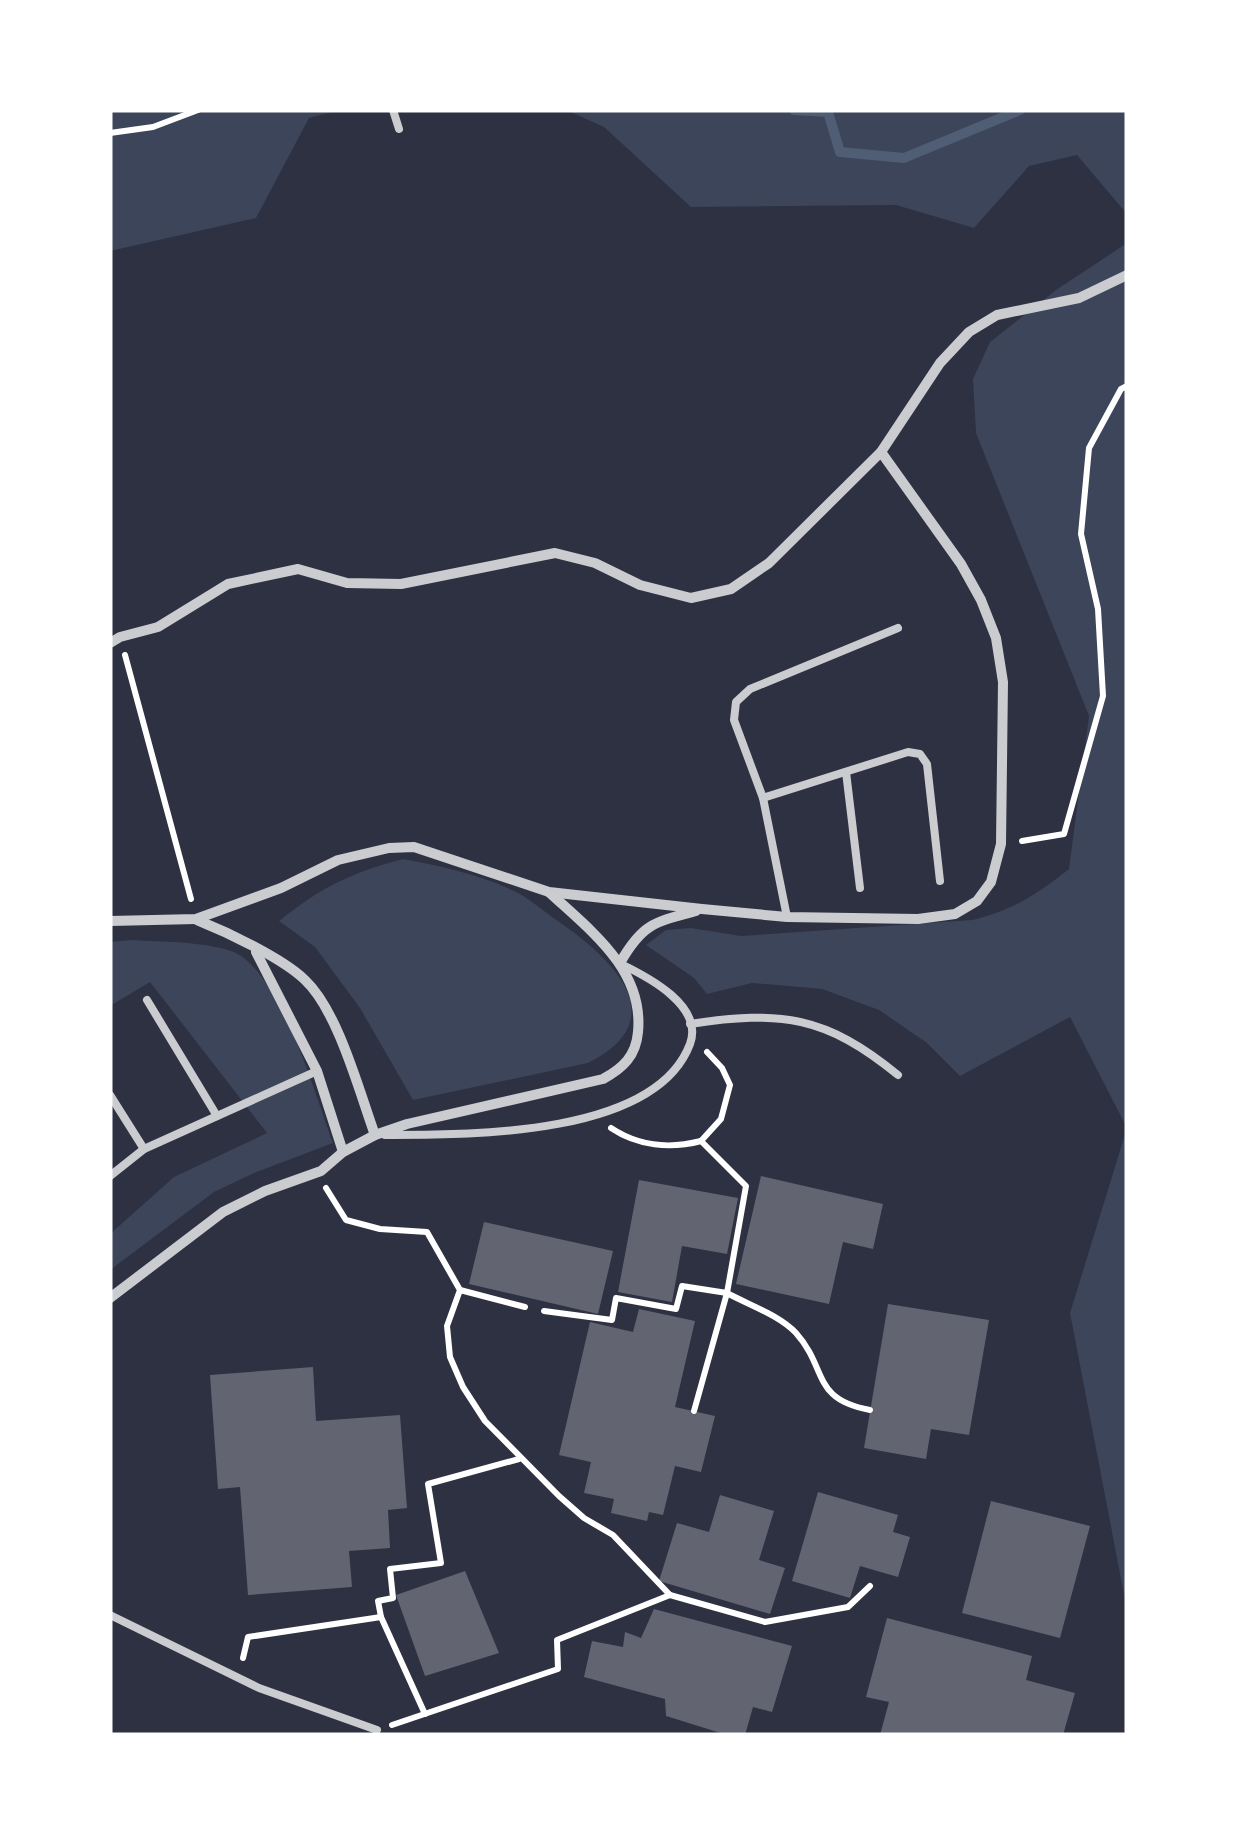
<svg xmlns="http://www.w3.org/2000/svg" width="1237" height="1845" font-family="'Varela Round',sans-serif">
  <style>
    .green { fill: #3c4559 }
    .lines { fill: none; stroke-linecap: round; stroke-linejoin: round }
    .stream { stroke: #4f5d75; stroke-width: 10 }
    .building { fill: #626471 }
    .path { stroke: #fff; stroke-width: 6 }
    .service { stroke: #caccd0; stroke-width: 8 }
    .minor { stroke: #caccd0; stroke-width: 10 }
  </style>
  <rect width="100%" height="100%" fill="#2d3142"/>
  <g class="green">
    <polygon points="110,110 339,110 309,118 256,218 110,251"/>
    <polygon points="566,110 1127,110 1127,214 1077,155 1029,166 974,228 896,205 691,207 604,127"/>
    <path d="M1127,243V1610L1070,1313L1127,1128L1070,1017L960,1076L927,1043L879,1010L822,989L752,983L707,994L694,978L646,945L666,930L691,928L741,936L972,920C1013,910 1036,895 1069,869L1089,716L976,433L973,379L990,342L1056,290Z"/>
    <path d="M403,859C440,866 479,874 514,891C527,897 540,908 552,917C606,953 680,1017 588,1063L413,1100L360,1008L315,947L279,921C320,888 352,872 403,859Z"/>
    <path d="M131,940C163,942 200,941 231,951C280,968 315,1095 333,1143L254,1173L214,1192L110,1270V1234L174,1177L267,1133L150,982L110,1006V942Z"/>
  </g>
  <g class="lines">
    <polyline class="stream" points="794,110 828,112 840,152 904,158 1020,110"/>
  </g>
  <g class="building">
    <polygon points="761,1176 883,1204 873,1249 843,1242 829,1304 736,1284"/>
    <polygon points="639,1180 738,1198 727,1254 682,1246 672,1302 618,1292"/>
    <polygon points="484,1222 613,1251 598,1314 469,1284"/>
    <polygon points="888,1304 989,1320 969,1435 931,1429 926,1459 864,1448"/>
    <polygon points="639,1309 695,1321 675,1407 715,1416 701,1472 675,1466 663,1515 649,1512 647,1521 611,1513 614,1499 584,1493 591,1462 559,1455 590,1322 633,1332"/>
    <polygon points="313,1367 316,1421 400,1415 407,1508 388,1510 390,1548 349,1551 352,1587 248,1595 240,1487 218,1489 210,1375"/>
    <polygon points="818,1492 898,1515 893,1532 910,1537 898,1577 860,1566 850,1598 792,1581"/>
    <polygon points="720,1495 774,1511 759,1560 785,1568 770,1614 659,1581 677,1523 709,1532"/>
    <polygon points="991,1501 1090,1526 1060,1638 962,1613"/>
    <polygon points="465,1571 499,1653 425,1676 396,1595"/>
    <polygon points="654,1609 792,1646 772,1712 753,1707 745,1735 727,1735 666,1716 665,1699 584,1677 592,1641 623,1647 625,1632 641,1638"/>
    <polygon points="887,1618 1032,1656 1026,1680 1075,1693 1063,1735 880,1735 889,1702 866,1697"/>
  </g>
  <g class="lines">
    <g class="path">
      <polyline points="110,133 153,127 198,110"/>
      <polyline points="125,655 191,899"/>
      <polyline points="1022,841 1064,834 1103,696 1098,609 1081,534 1089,448 1121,389 1127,386"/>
      <path d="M611,1128C638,1146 670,1149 701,1141"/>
      <polyline points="326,1188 346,1220 380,1229 427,1232 460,1290 447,1326 450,1357 463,1387 485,1421 559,1496 584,1518 613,1535 670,1595 765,1622 848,1607 870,1586"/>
      <polyline points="460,1290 525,1307"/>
      <polyline points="544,1311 612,1320 616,1298 676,1309 682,1286 727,1293 746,1186 701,1141 721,1119 730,1085 722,1068 707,1052"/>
      <path d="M694,1411L727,1293C749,1305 779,1315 796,1333C828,1369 811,1399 870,1410"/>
      <polyline points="381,1617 425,1714"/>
      <polyline points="243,1658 248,1637 381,1617 378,1601 393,1598 390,1569 441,1563 428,1484 519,1459"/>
      <polyline points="392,1725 558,1669 557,1640 670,1595"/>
    </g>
    <g class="service">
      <polyline points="393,110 399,129"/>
      <polyline points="846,772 860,888"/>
      <polyline points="763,798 734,720 736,702 750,689 898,628"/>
      <polyline points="787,917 763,798 908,752 920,754 927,764 940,881"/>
      <polyline points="147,1000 217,1116"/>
      <path d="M690,1024C781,1010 826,1016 898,1075"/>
      <polyline points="110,1095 144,1149"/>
      <path d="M385,1135C468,1135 655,1137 690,1044C704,1006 648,977 621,964"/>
      <polyline points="110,1176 144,1149 317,1071"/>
      <polyline points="110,1615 259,1688 377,1730"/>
    </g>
    <g class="minor">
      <polyline points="110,643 120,637 158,627 228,584 298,569 347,583 401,584 555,553 595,563 640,585 691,598 731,589 769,563 881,452 940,363 969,332 997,315 1079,298 1127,275"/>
      <path d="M197,920C227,932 282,958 305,980C338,1011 359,1091 375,1135"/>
      <polyline points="110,921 196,919 281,888 338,860 389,848 414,847 549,892 702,909 787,917 918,919 955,914 977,901 991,882 1001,844 1003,682 996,638 981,600 961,564 881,452"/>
      <polyline points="256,952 317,1071 343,1152"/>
      <path d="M620,963C642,924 654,922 696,911"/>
      <path d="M110,1298L223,1212L265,1191L321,1171L343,1152L375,1135L407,1124L603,1079C623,1068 636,1056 638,1032C644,970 591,931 550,893"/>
    </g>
  </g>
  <rect width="1237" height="1845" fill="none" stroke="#ffffff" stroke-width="225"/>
</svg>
